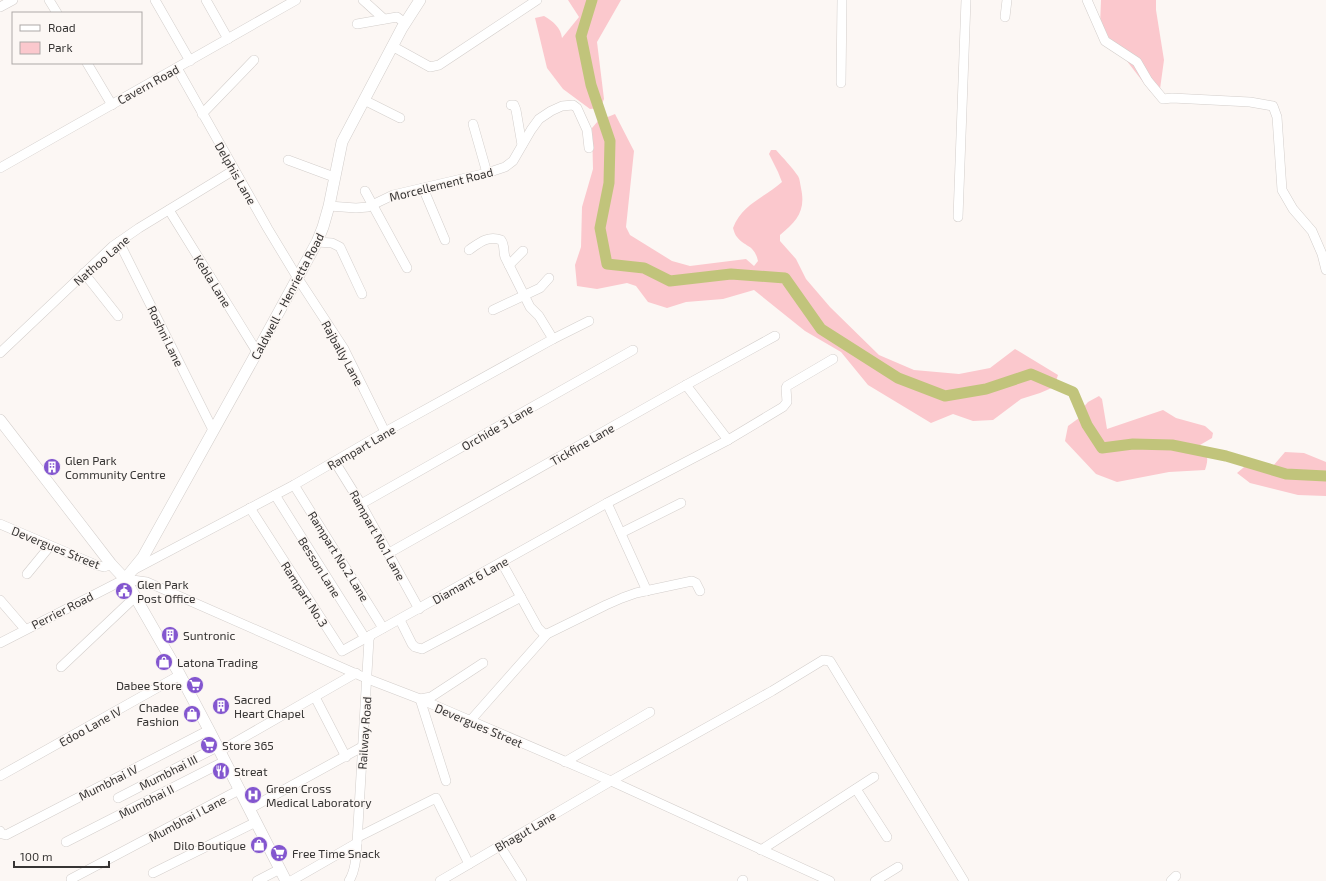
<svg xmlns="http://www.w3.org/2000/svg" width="1326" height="881" font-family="'Exo 2',sans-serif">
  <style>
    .green { fill: #fbc8cd }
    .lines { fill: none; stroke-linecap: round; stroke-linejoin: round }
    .river { stroke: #c1c47b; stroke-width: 11 }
    .minor-casing { stroke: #d3cecb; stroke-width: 10 }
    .major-casing { stroke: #d3cecb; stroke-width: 12 }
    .minor { stroke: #fff; stroke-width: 9 }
    .major { stroke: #fff; stroke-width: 11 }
    .labels { text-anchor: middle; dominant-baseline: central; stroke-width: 3; stroke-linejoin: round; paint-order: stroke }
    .street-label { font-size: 12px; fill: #373534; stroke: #fcf7f4 }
    .poi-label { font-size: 12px; fill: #373534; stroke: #fcf7f4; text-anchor: start }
  </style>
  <rect width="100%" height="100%" fill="#fcf7f4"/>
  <g class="green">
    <path d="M568,0H621L597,42L604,99L600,108L590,109L563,89L547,68L535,18L544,16C553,21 561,28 562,38L579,17Z"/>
    <polygon points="1101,0 1156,0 1156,10 1164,60 1160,89 1150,91 1100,26"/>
    <path d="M615,114L634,151L626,227L630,235L672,261L690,266L746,259L754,266L758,261C754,244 746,248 737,237C735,235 734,231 733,228C742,204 764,198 782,182L778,172L769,154L771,150H776C783,158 792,167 798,176C800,179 800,184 801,188C806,211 797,221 780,235V241L796,259L806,279L830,307L879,355L914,370L959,374L990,368L1015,349L1058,375L1054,387L1040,393L1021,399L993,420L973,421L953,414L931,423L868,385L841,352L805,331L754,290L723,299L686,302L667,308L648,302L636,286L627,283L597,289L577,286L575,265L581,247L582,207L593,169L592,128L598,121Z"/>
    <path d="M1099,396L1102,399L1107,429L1163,410L1176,418L1205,426L1213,433L1212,438L1200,445C1208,453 1209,459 1205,470L1169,472L1117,482L1096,474L1065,441L1068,426L1079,418L1082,409L1088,402Z"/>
    <polygon points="1285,452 1304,453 1326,462 1326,496 1298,495 1250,483 1237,473 1250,462 1273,466"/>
  </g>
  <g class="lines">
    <polyline class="river" points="592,0 581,36 591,85 610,141 609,183 600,228 607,264 644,268 670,281 731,274 785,278 821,329 898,378 945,396 986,389 1031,374 1073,392 1087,425 1102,448 1133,444 1172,445 1226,456 1286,474 1326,476"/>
    <g class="minor-casing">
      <g id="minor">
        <polyline points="49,0 57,13"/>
        <polyline points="155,0 190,61"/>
        <polyline points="206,0 228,39"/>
        <polyline points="363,0 384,19"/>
        <polyline points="1087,0 1105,41 1137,62 1148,81 1163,99 1172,98 1250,102 1273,106 1277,117 1282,190 1293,209 1312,231 1322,254 1326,270"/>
        <polyline points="0,7 13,0"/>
        <polyline points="1005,17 1007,0"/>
        <polyline points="357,24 397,17 405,23"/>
        <polyline points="392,46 430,67 439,65 537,0"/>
        <polyline points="87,63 112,105"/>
        <polyline points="177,68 268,229 297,277 344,349 385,432"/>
        <polyline points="841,83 842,0"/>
        <polyline points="364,100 400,118"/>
        <polyline points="511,105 514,105 516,110 522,145"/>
        <polyline points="202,114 254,60"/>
        <polyline points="473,124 487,173"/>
        <polyline points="288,160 334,177"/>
        <polyline points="0,168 296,0"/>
        <polyline points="423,188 445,240"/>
        <polyline points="365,191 407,268"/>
        <polyline points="329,206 356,208 368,207 393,195 487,173 505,167 513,161 531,130 539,119 551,111 562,106 573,105 577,108 587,130 589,148"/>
        <polyline points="169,210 257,352"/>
        <polyline points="958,217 966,0"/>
        <polyline points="119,242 213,430"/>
        <polyline points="317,242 332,243 340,247 362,294"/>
        <path d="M469,250C479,243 488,235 501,240C505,245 503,251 505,257L530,307L539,316L553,339"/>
        <polyline points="509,265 523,251"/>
        <polyline points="84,273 118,316"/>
        <polyline points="493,310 540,288 549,278"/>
        <polyline points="0,353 113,246 139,228 234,170"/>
        <polyline points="686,385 728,440"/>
        <polyline points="335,462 361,504 419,609"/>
        <polyline points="294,485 383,628"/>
        <polyline points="275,495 365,638"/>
        <polyline points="607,503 647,591"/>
        <polyline points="361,504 633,350"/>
        <polyline points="250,508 342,651 371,635"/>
        <polyline points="0,524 96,565 104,567 111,564"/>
        <polyline points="621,533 681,503"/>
        <polyline points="389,553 686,385 775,336"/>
        <polyline points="502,563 538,628 543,633 547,634"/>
        <polyline points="135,569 294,485 385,432 553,339 589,321"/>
        <polyline points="27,574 50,546"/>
        <polyline points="0,600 25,629"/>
        <polyline points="400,620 412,644 415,647 422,649 521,597"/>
        <polyline points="0,643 125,579 147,582 368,679 420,699 611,781 830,881"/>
        <polyline points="61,667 134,598"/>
        <polyline points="315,697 346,757"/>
        <polyline points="470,721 547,634 606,605 622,598 636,593 692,581 696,583 700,591"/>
        <polyline points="220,751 356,673"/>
        <polyline points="565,762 650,712"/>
        <polyline points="0,776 180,675"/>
        <polyline points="446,781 420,699 431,697 483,663"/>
        <polyline points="856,789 887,837"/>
        <polyline points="118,798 217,747"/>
        <polyline points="249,809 362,747"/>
        <polyline points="0,831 2,834 6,835 209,730"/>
        <polyline points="358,837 436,798 469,864"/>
        <polyline points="66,842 225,761"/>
        <polyline points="500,846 522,881"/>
        <polyline points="761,850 874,777"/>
        <polyline points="153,873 256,822"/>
        <polyline points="71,879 239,790"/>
        <polyline points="257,881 280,869"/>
        <polyline points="291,881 357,843"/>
        <path d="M349,881C356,870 356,855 357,843L369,639L371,635L607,503L728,440L783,407L787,402L786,388L787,386L833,359"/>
        <polyline points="440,881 611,781 772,691 823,660 830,661 964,881"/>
        <polyline points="742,881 743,880"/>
        <polyline points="875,881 898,867"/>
        <polyline points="1171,881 1176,876"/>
      </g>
    </g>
    <g class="major-casing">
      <g id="major">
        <polyline points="0,420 111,564 125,579 180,675 209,730 286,881"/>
        <polyline points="125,579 143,557 257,352 317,242 323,227 329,206 342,142 402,28 420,0"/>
      </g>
    </g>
    <use href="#minor" class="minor"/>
    <use href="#major" class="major"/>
  </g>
  <defs>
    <g id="building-disc" transform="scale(0.9)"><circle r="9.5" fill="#8356cf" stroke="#fcf7f4"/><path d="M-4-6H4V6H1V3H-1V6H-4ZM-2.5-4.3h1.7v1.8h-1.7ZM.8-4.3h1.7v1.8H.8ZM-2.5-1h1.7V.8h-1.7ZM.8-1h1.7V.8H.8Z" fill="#fff"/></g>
    <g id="civic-disc" transform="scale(0.9)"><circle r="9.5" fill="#8356cf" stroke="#fcf7f4"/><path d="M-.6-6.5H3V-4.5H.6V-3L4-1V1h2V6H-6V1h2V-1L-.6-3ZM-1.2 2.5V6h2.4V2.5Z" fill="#fff"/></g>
    <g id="shop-disc" transform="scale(0.9)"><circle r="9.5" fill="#8356cf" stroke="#fcf7f4"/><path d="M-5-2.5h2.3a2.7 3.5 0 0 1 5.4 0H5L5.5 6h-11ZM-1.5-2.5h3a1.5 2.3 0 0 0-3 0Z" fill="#fff"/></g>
    <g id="supermarket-disc" transform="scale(0.9)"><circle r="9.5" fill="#8356cf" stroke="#fcf7f4"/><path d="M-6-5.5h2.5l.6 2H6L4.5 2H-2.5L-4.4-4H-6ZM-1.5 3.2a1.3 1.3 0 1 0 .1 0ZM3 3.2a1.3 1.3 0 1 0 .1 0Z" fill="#fff"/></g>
    <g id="restaurant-disc" transform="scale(0.9)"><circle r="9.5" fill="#8356cf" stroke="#fcf7f4"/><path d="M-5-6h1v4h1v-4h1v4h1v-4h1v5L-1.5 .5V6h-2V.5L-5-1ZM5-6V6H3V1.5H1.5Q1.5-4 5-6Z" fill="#fff"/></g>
    <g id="hospital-disc" transform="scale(0.9)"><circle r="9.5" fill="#8356cf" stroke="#fcf7f4"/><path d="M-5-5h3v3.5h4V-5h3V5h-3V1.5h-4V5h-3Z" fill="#fff"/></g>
  </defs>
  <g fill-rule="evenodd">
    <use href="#building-disc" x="52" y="467"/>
    <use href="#civic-disc" x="124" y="591"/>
    <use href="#building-disc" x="170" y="635"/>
    <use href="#shop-disc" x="164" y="662"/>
    <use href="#supermarket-disc" x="195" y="685"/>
    <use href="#building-disc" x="221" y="706"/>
    <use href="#shop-disc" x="192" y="714"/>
    <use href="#supermarket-disc" x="209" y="745"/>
    <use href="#restaurant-disc" x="221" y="771"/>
    <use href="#hospital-disc" x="253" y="795"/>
    <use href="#shop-disc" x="259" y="845"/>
    <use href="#supermarket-disc" x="279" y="853"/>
  </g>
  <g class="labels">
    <g class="street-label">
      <text transform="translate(148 84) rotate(-29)">Cavern Road</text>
      <text transform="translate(236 173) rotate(60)">Delphis Lane</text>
      <text transform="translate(441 184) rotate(-14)">Morcellement Road</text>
      <text transform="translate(101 260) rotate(-41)">Nathoo Lane</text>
      <text transform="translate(213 281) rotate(58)">Kebla Lane</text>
      <text transform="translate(287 296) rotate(-62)">Caldwell – Henrietta Road</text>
      <text transform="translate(166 336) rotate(64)">Roshni Lane</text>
      <text transform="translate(343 353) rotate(61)">Rajbally Lane</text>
      <text transform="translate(497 427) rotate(-30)">Orchide 3 Lane</text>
      <text transform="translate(582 444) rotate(-30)">Tickfine Lane</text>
      <text transform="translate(361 447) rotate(-30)">Rampart Lane</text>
      <text transform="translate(378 535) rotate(61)">Rampart No.1 Lane</text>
      <text transform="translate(56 547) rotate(22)">Devergues Street</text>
      <text transform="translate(339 556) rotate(58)">Rampart No.2 Lane</text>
      <text transform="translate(320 567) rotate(58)">Besson Lane</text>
      <text transform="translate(470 580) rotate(-29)">Diamant 6 Lane</text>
      <text transform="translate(305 594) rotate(57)">Rampart No.3</text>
      <text transform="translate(62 610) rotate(-27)">Perrier Road</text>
      <text transform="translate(479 725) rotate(23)">Devergues Street</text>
      <text transform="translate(90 726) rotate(-29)">Edoo Lane IV</text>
      <text transform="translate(364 733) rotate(-86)">Railway Road</text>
      <text transform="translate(168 772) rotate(-27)">Mumbhai III</text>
      <text transform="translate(108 782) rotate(-27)">Mumbhai IV</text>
      <text transform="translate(146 801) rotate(-27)">Mumbhai II</text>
      <text transform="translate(187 818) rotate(-28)">Mumbhai I Lane</text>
      <text transform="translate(525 831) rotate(-30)">Bhagut Lane</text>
    </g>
    <g class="poi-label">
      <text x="65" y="460">Glen Park<tspan x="65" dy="14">Community Centre</tspan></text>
      <text x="137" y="584">Glen Park<tspan x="137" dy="14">Post Office</tspan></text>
      <text x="183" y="635">Suntronic</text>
      <text x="177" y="662">Latona Trading</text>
      <text x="182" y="685" text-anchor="end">Dabee Store</text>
      <text x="234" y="699">Sacred<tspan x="234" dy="14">Heart Chapel</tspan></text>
      <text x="179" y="707" text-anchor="end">Chadee<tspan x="179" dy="14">Fashion</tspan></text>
      <text x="222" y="745">Store 365</text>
      <text x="234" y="771">Streat</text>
      <text x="266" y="788">Green Cross<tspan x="266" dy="14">Medical Laboratory</tspan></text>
      <text x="246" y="845" text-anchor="end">Dilo Boutique</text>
      <text x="292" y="853">Free Time Snack</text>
    </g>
  </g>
  <rect x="12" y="12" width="130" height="52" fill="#fcf7f4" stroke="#ada9a7"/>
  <rect x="20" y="25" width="20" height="6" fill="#ffffff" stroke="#ada9a7"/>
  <text x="48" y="32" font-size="12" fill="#373534">Road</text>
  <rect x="20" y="42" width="20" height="12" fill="#fbc8cd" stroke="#ada9a7"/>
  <text x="48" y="52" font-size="12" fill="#373534">Park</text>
  <path d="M14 861v6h95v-6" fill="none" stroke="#373534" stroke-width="2"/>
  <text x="20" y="861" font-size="12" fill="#373534" stroke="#fcf7f4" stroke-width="3" paint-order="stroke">100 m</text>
</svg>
